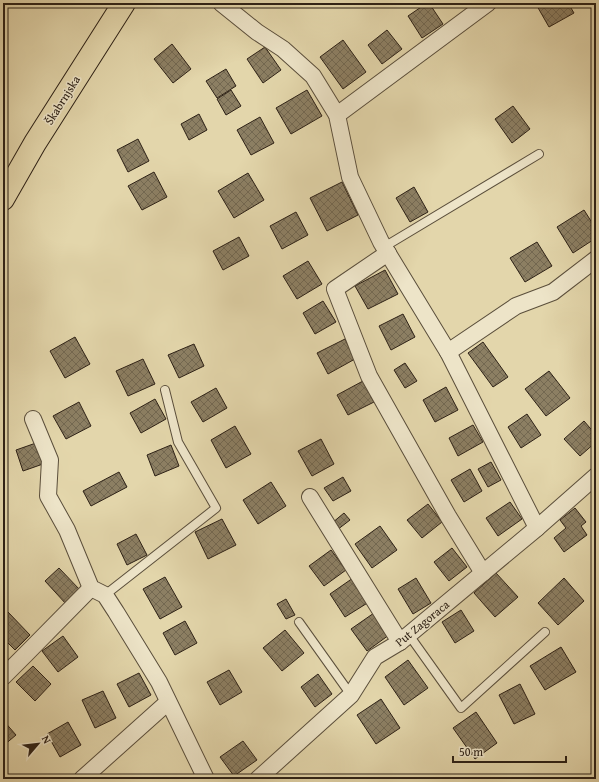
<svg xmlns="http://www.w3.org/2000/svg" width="599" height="782" font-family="'Gentium Book Plus',serif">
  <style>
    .building { fill: url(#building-cross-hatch); stroke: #2d2116 }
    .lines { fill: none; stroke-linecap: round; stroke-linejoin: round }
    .lane-casing { stroke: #5a4e3b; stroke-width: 10 }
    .street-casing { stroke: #5a4e3b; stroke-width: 18 }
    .primary-casing { stroke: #2d2116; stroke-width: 24 }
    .lane { stroke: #ede4c8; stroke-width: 8 }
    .street { stroke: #ede4c8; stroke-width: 16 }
    .primary { stroke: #e3d6ab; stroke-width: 22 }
    .labels { text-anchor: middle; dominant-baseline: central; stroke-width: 3; stroke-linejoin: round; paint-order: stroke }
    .street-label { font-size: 12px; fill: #2d2116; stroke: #ede4c8 }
  </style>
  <defs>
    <pattern id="building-cross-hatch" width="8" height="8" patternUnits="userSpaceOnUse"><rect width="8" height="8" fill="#8c7f63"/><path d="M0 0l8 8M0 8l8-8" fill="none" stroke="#736851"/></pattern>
  </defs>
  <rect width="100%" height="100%" fill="#e3d6ab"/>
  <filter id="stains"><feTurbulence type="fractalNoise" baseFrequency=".005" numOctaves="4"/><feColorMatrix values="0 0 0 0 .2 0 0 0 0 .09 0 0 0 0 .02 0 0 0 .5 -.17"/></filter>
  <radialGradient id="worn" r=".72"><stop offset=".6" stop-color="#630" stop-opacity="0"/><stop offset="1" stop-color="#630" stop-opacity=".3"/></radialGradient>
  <g class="building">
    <polygon points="427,3 429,3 443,24 422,38 408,16"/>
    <polygon points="543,3 568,3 574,13 549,27 537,6"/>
    <polygon points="387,30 402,49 382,64 368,45"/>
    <polygon points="343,40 366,72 343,89 320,57"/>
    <polygon points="172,44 191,69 173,83 154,59"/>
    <polygon points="265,47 281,70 263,83 247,59"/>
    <polygon points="226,69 236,86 217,98 206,81"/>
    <polygon points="231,90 241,106 226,115 217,99"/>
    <polygon points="307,90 322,116 291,134 276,108"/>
    <polygon points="513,106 530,129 512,143 495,119"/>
    <polygon points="199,114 207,130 189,140 181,124"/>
    <polygon points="260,117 274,143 251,155 237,130"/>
    <polygon points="138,139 149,161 128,172 117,150"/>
    <polygon points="154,172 167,197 142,210 128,186"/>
    <polygon points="248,173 264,200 234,218 218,191"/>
    <polygon points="342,182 358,215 327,231 310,198"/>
    <polygon points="414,187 428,212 410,222 396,198"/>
    <polygon points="584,210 596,229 596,238 573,253 557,227"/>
    <polygon points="296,212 308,235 282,249 270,226"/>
    <polygon points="239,237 249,256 223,270 213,251"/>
    <polygon points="537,242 552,266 525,282 510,258"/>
    <polygon points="308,261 322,284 297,299 283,276"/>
    <polygon points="385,270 398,294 368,309 355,286"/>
    <polygon points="323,301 336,322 315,334 303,313"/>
    <polygon points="403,314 415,337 391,350 379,326"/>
    <polygon points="75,337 90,364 65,378 50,351"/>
    <polygon points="345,339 355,359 328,374 317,353"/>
    <polygon points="483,342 508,377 493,387 468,353"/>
    <polygon points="194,344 204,366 179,378 168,355"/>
    <polygon points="143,359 155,384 128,396 116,371"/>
    <polygon points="405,363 417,381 405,388 394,370"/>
    <polygon points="549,371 570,398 546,416 525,389"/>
    <polygon points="363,381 374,402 348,415 337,395"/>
    <polygon points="446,387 458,410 435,422 423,400"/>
    <polygon points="216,388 227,408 203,422 191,402"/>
    <polygon points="155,399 166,419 141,433 130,413"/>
    <polygon points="79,402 91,426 66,439 53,416"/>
    <polygon points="527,414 541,435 521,448 508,427"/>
    <polygon points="584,421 596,435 596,442 580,456 564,439"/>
    <polygon points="473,425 483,442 458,456 449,438"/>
    <polygon points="235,426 251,454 226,468 211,440"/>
    <polygon points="321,439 334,464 312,476 298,451"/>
    <polygon points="36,443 43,464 23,471 16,450"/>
    <polygon points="171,445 179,466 155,476 147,455"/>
    <polygon points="491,462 501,480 488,487 478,469"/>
    <polygon points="470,469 482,491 464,502 451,480"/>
    <polygon points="119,472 127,487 91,506 83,491"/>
    <polygon points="343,477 351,491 333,501 324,488"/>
    <polygon points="271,482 286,506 258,524 243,500"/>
    <polygon points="510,502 522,519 498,536 486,518"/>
    <polygon points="428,504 442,522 422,538 407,520"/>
    <polygon points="575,508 586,522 581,526 587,535 564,552 554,538 566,528 560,520"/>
    <polygon points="344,513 350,520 337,530 332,523"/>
    <polygon points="222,519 236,545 208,559 195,532"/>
    <polygon points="380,526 397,550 372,568 355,544"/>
    <polygon points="136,534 147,555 127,565 117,544"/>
    <polygon points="452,548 467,567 449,581 434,562"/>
    <polygon points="331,550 346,570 324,586 309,566"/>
    <polygon points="59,568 80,590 66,604 45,581"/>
    <polygon points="496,573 518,597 495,617 474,593"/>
    <polygon points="165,577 182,607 160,619 143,589"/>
    <polygon points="353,578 369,602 345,617 330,594"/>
    <polygon points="416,578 431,603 413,614 398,589"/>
    <polygon points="564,578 584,601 558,625 538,603"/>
    <polygon points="286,599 295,615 286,619 277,604"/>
    <polygon points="461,610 474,631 455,643 442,622"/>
    <polygon points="8,612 30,635 15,650 3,638 3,617"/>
    <polygon points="374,613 389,635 367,651 351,629"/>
    <polygon points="185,621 197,643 175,655 163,633"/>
    <polygon points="285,630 304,653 282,671 263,648"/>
    <polygon points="63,636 78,657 58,672 42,651"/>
    <polygon points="561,647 576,672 545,690 530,666"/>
    <polygon points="408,660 428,688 404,705 385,677"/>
    <polygon points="33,666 51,684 35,701 16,682"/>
    <polygon points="229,670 242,692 220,705 207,682"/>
    <polygon points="139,673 151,695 129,707 117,684"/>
    <polygon points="318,674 332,694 315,707 301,687"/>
    <polygon points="520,684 535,714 514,724 499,695"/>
    <polygon points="103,691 116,718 95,728 82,700"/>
    <polygon points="381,699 400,728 376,744 357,715"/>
    <polygon points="476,712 497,743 475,759 453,728"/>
    <polygon points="3,720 16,735 3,746"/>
    <polygon points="68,722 81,745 60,757 47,734"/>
    <polygon points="243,741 257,760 234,776 220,757"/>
  </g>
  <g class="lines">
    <g class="lane-casing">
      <g id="lane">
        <polyline points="384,247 539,154"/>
        <polyline points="105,595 216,508 178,442 165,390"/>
        <polyline points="299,622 351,695"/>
        <polyline points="409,635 461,708 545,632"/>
      </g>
    </g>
    <g class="street-casing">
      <g id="street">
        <polyline points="221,3 257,32 283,49 313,76 337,115 350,177 381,242 448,352 537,528"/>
        <polyline points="337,115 488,3"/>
        <polyline points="388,253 335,289 369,376 448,516 483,573"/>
        <polyline points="448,352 516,306 553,292 596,259"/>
        <polyline points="33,419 50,460 48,496 67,530 91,588 105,595 116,612 159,682 206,779"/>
        <polyline points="310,497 400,642"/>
        <polyline points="3,677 25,655 91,588"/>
        <polyline points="82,779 168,702"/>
        <polyline points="258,779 351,695 375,657 400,642 537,528 596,476"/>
      </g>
    </g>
    <g class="primary-casing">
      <polyline id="primary" points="3,199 35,143 124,3"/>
    </g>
    <use href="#lane" class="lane"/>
    <use href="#street" class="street"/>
    <use href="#primary" class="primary"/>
  </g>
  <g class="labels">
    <g class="street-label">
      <text transform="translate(62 100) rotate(-58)">Škabrnjska</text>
      <text transform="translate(422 623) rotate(-39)">Put Zagoraca</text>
    </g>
  </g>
  <rect width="599" height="782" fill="none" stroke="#e3d6ab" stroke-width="16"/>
  <rect x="4" y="4" width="591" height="774" fill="none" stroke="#2d2116" stroke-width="2"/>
  <rect x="8" y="8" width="583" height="766" fill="none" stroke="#2d2116"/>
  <g transform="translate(38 744) rotate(62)" stroke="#ede4c8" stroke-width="3" paint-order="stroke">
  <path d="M0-3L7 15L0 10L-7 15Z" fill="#2d2116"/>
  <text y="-6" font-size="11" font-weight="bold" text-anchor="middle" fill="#2d2116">N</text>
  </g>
  <path d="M453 756v6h113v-6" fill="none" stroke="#2d2116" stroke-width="2"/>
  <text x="459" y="756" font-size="12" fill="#2d2116" stroke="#ede4c8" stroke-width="3" paint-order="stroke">50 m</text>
  <rect width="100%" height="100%" filter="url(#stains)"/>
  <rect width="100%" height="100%" fill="url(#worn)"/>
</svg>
